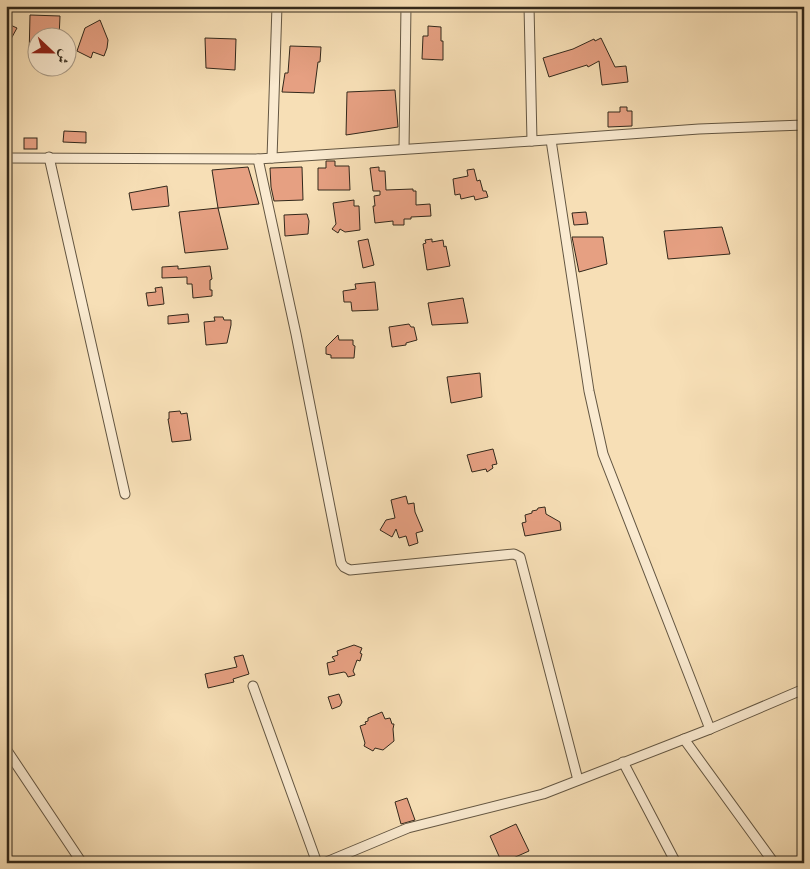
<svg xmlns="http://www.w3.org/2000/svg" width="810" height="869" font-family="'IM FELL Double Pica',Amiri,serif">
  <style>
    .building { fill: #e6a082; stroke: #32281b }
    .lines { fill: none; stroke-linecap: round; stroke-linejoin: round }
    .minor-casing { stroke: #635642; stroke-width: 11 }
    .minor { stroke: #faead0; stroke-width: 9 }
  </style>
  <rect width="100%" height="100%" fill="#f7dfb6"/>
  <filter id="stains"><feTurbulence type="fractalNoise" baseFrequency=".004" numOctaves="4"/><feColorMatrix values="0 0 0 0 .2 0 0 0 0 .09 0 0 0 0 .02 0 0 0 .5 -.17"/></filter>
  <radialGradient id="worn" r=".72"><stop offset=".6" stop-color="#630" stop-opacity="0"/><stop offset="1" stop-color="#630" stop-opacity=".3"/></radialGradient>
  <g class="building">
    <polygon points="30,15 60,16 59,38 38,38 38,58 29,58"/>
    <polygon points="100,20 108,40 107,48 104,56 93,52 91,58 77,51 85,28"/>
    <polygon points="6,23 17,28 6,48"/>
    <polygon points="428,26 441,27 441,41 443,41 443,60 422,59 423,36 428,36"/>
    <polygon points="205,38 236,39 235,70 206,68"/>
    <polygon points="601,38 615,67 626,66 628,82 602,85 599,61 588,67 587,65 549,77 543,58 573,49 594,39 595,41"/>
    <polygon points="290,46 321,47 320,62 318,62 314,93 282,92 285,73 288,73"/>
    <polygon points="395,90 398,127 346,135 347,92"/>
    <polygon points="620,107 627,107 627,111 632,111 632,126 608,127 608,112 620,112"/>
    <polygon points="64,131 86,132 86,143 63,142"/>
    <rect x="24" y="138" width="13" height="11"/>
    <polygon points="326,161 335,161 335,166 349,166 350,190 318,190 318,168 326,168"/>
    <polygon points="248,167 259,204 218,208 212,170"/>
    <polygon points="302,167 303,200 274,201 271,187 270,168"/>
    <polygon points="379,167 379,171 385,171 386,190 413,189 413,191 416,191 416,205 430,204 431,216 411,217 411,219 404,219 404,225 393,225 393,221 375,223 373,206 375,206 374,196 380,195 380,191 373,191 370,168"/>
    <polygon points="474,169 477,181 480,180 483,191 486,191 488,197 475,200 474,196 461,199 460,194 455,195 453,179 468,176 467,170"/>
    <polygon points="167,186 169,206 132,210 129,193"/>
    <polygon points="354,200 354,206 359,206 360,230 345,232 340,229 338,233 332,229 336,224 333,203"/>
    <polygon points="218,208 228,249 185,253 179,212"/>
    <polygon points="586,212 588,224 574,225 572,213"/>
    <polygon points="307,214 309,221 308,234 285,236 284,215"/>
    <polygon points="722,227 730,254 668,259 664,231"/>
    <polygon points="572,237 603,237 607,264 579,272"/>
    <polygon points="368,239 374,265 363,268 358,241"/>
    <polygon points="432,239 432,242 443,240 444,247 446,246 450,266 427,270 423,244 426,243 425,240"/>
    <polygon points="178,266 178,269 210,266 212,279 210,280 210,290 212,290 212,296 193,298 192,284 187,284 187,277 162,278 162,267"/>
    <polygon points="375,282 378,310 352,311 351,302 344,302 343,291 356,289 355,284"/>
    <polygon points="162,287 164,304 148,306 146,293 156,292 155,288"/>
    <polygon points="463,298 468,323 432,325 428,303"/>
    <polygon points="188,314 189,322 168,324 168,316"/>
    <polygon points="214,317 223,317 224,320 231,320 231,325 227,343 206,345 204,322 215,321"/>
    <polygon points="409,324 411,327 414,327 417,340 406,343 406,345 392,347 389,327"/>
    <polygon points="338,335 339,340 353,340 353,345 355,346 354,358 331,358 331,355 326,354 326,347"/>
    <polygon points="480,373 482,397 451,403 447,377"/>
    <polygon points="180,411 181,414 187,413 191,440 172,442 168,419 169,419 169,412"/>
    <polygon points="493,449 497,464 492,465 493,468 487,472 486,469 472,472 467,455"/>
    <polygon points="406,496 408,504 414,503 415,512 423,531 416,533 418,543 409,546 406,536 399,538 396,529 392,537 380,530 386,520 395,518 391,500"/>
    <polygon points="545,507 546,514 560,522 561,530 525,536 522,523 526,522 525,515 532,513 532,511 537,510 538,508"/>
    <polygon points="354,645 362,648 360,653 362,654 360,661 357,660 353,671 355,675 348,677 346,673 344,672 329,675 327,663 335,661 332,657 338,655 337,651"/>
    <polygon points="243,655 249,674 233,679 234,682 208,688 205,674 237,667 234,657"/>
    <polygon points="339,694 342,702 340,706 332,709 328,697"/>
    <polygon points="382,712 385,719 390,718 392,724 394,724 393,729 394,741 383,750 375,748 373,751 364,746 365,743 360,726 366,724 365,722 368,721 368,718"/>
    <polygon points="407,798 415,820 401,824 395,802"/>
    <polygon points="516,824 529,851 502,863 490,836"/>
  </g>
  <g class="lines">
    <g class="minor-casing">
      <g id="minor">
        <polyline points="529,6 532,141"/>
        <polyline points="551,140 589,391 603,454 710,729"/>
        <polyline points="404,149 406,6"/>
        <polyline points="49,157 125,494"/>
        <polyline points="6,158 258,159 532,141 699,129 804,125"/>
        <polyline points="272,158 277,6"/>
        <polyline points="258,159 296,334 341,563 344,567 350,570 514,554 520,557 578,780"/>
        <polyline points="253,686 317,863"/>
        <polyline points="684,739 774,863"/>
        <polyline points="6,749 82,863"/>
        <polyline points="623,762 676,863"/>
        <polyline points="324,863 408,828 543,794 710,729 804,689"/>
      </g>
    </g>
    <use href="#minor" class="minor"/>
  </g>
  <rect width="810" height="869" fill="none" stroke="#f7dfb6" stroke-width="25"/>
  <rect x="8" y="8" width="795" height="854" fill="none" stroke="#32281b" stroke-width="2.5"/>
  <rect x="12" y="12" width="785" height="844" fill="none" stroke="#32281b"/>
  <g transform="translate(52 52) rotate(112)"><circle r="24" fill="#faead0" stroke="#aa9c88"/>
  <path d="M0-4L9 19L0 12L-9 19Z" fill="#8f2418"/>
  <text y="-8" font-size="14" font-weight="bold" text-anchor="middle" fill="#32281b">ش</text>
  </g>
  <rect width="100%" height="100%" filter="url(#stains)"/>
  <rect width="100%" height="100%" fill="url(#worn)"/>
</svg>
